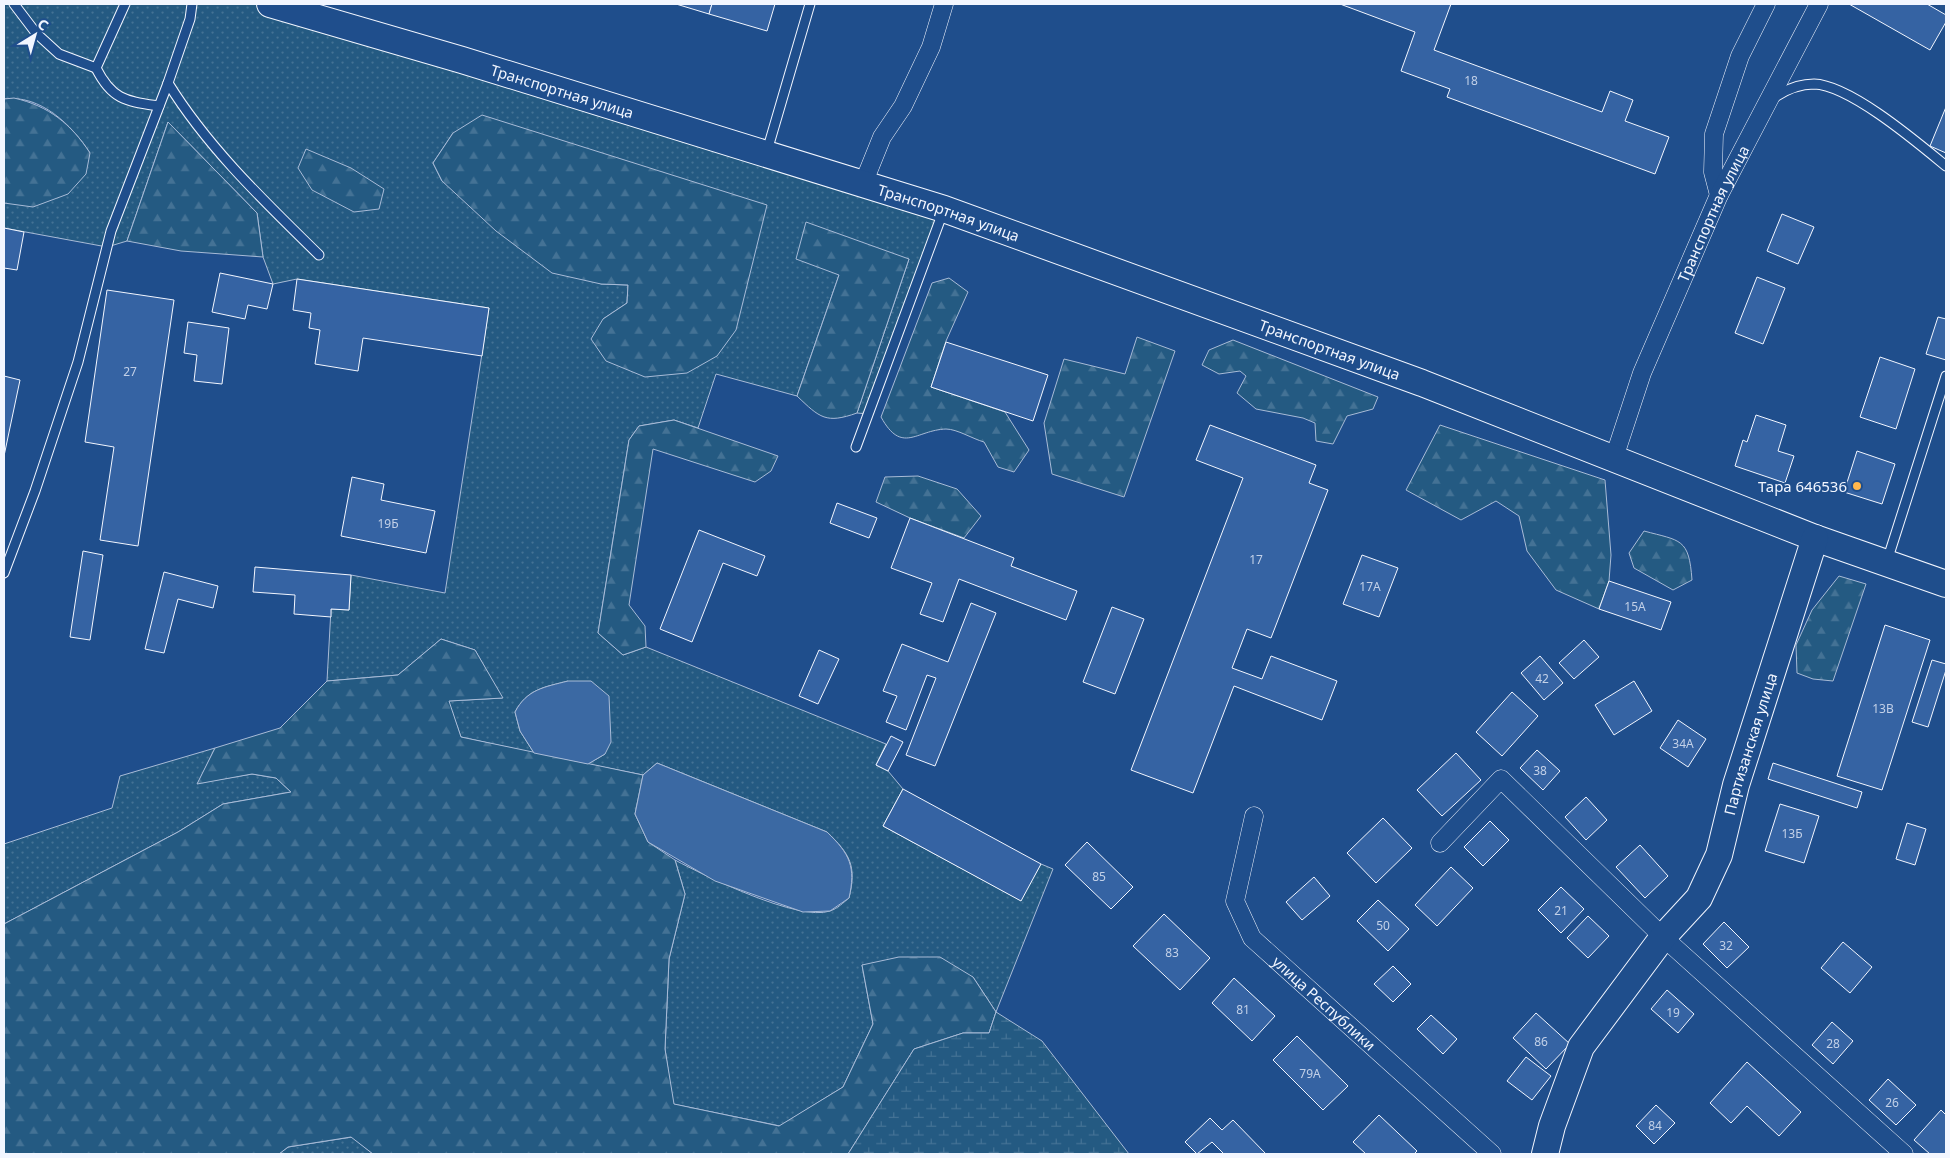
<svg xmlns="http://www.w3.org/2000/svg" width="1950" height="1158" font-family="'Noto Sans',sans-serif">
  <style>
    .grass { fill: url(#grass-dots); stroke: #a8bbd7; fill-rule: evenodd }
    .forest { fill: url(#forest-firs); stroke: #a8bbd7 }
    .wetland { fill: url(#wetland-marsh); stroke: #a8bbd7 }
    .water { fill: #3b69a3; stroke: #a8bbd7 }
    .building { fill: #3563a3; stroke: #f2f6ff }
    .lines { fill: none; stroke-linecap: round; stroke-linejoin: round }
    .lane-casing { stroke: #f2f6ff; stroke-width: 11 }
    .street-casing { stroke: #f2f6ff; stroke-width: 19 }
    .secondary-casing { stroke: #f2f6ff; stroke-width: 28 }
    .lane { stroke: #1f4e8c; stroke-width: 9 }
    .street { stroke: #1f4e8c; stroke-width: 18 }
    .secondary { stroke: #1f4e8c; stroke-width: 26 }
    .poi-dot { fill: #ffb74d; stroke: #1f4e8c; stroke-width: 2 }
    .labels { text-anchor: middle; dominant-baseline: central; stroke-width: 4; stroke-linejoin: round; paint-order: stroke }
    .number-label { font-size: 12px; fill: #c3d1e8 }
    .street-label { font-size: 15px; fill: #f2f6ff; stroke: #1f4e8c }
    .poi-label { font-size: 15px; fill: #f2f6ff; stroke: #1f4e8c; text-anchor: end }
  </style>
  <defs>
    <pattern id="grass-dots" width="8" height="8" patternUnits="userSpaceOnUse" patternTransform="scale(1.25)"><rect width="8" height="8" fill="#245a82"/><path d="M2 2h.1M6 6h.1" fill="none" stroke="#447295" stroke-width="1.8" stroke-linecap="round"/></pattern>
    <pattern id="forest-firs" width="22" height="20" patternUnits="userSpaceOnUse" patternTransform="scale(1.25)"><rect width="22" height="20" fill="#245a82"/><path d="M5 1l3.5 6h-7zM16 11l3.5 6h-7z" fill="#447295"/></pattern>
    <pattern id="wetland-marsh" width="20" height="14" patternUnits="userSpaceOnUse" patternTransform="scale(1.25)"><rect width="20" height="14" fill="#245a82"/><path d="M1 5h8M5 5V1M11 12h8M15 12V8" fill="none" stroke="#447295"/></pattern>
  </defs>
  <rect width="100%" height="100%" fill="#1f4e8c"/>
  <g class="grass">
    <path d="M4,4H270L944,209L868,414L857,413L909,259L839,275L797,396L716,374L698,428L674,420L639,426L629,440L598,633L623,655L646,647L886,744L876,765L888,771L903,789L883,826L1020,900L1041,864L1053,869L996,1012L973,977L862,965L873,1024L843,1087L780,1126L673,1104L665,1049L669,959L685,894L675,860C705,876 799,922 830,911C837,909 844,902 849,898C857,866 850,854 827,832L657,763L643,775L588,764L605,754L568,681C545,687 527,689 515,712L520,731L534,753L461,737L448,701L502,698L475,650L441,639L398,675L327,681L331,609L349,610L351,575L445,593L489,308L297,279L273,284L263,257L257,213L168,122L127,241L107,247L4,228V203L90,153C72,125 40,94 4,99ZM453,133L717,356L603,319L627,303L628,285L601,284L442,181L433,163Z"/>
    <polygon points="215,748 198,783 252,774 276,778 291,792 223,804 178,832 4,924 4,844 112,808 120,776"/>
    <polygon points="352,1137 373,1154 279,1154 288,1147"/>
  </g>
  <g class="forest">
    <path d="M14,98C49,106 71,124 90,153L86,174L68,194L33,207L4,203V99Z"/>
    <polygon points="482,115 767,205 736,330 717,356 687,373 645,377 606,361 591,339 603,319 627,303 628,285 601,284 552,273 496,231 442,181 433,163 453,133"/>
    <polygon points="168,122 257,213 263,257 181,251 127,241"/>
    <polygon points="306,149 351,168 384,189 379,209 354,212 312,190 298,168"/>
    <path d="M806,222L909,259L857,413C826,424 820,418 797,396L839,275L796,259Z"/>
    <path d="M949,278L968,292L946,341L931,387L1005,412L1029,450L1014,472L998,467L984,442C973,439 957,429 946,429C916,430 902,455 881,417L932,283Z"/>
    <polygon points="1137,337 1175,351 1124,497 1052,474 1044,423 1064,359 1125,374"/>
    <polygon points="1233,340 1378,397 1373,409 1347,416 1333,444 1316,441 1315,423 1303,418 1256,409 1237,393 1246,376 1240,371 1219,374 1202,365 1209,350"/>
    <polygon points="674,420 778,456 771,471 755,482 653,449 629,605 645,626 646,647 623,655 598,633 629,440 639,426"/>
    <polygon points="1440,425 1605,480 1611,555 1609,581 1599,609 1556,590 1527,551 1519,516 1496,501 1461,520 1406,490"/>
    <polygon points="918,476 957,489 981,516 964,538 910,518 876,502 885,477"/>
    <path d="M1644,531C1681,541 1689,538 1692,580L1673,590L1634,568L1629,553Z"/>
    <polygon points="1839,576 1866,584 1833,681 1813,679 1797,673 1796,645 1812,610"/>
    <polygon points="441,639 475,650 503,698 449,701 461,737 643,775 635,814 648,842 675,860 685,894 669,959 665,1049 674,1104 779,1126 843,1087 873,1024 862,965 899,957 940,957 973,977 996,1012 989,1033 963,1033 914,1049 848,1154 373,1154 351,1137 288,1147 279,1154 4,1154 4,924 178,832 223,804 291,792 276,778 252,774 197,784 215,748 280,728 327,681 398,675"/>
  </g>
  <polygon class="wetland" points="996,1012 1042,1041 1129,1154 848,1154 914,1049 963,1033 989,1033"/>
  <g class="water">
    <path d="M568,681H591L609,696L611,742L605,754L588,764L534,753L520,731L515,712C527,689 545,687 568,681Z"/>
    <path d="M657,763L827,832C850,854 856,867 849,898L830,911L803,912L715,881L648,842L635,814L643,775Z"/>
  </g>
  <g class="building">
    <polygon points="676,4 712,4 709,14"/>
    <polygon points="712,4 775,4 767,31 709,14"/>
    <polygon points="1340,4 1451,4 1434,50 1602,112 1610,91 1633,100 1625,121 1669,137 1655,174 1447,97 1450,89 1401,71 1415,32"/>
    <polygon points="1849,4 1927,4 1946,15 1946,22 1930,50"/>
    <polygon points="1946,107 1946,153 1930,146"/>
    <polygon points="1782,214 1814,227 1798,264 1767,251"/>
    <polygon points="4,228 24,232 17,270 4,268"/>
    <polygon points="220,273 273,284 267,309 248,305 245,319 212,312"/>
    <polygon points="1757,277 1785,288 1763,344 1735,333"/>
    <polygon points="297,279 489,308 482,356 363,338 358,371 315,364 320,330 309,328 311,313 293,310"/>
    <polygon points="107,290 174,300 138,546 100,540 114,447 85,442"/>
    <polygon points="1938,317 1946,319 1946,360 1926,354"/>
    <polygon points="188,322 229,328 222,384 194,381 197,355 184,353"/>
    <polygon points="946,342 1048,375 1033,421 931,387"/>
    <polygon points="1880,357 1915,369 1896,429 1860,417"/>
    <polygon points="4,376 20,380 4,456"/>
    <polygon points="1756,415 1786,425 1778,451 1794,456 1785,483 1735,466 1743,440 1747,442"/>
    <polygon points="1210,425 1316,465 1309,483 1328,490 1271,638 1247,629 1232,668 1262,679 1271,656 1337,681 1322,720 1234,686 1193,793 1131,770 1243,478 1196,460"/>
    <polygon points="1857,451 1895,464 1882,504 1844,492"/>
    <polygon points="352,477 384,484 381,500 435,511 426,553 341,536"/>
    <polygon points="837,503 877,518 869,538 830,523"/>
    <polygon points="910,518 1014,558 1011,566 1077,591 1066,620 959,579 943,622 920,614 932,583 891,568"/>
    <polygon points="699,530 765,556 757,576 723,563 692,642 660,629"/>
    <polygon points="83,551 103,555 90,640 70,637"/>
    <polygon points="1362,555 1398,568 1379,617 1343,604"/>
    <polygon points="255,567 351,575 349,610 331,609 331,617 294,614 295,595 253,592"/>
    <polygon points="164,572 218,586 213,608 178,599 164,653 145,649"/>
    <polygon points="1609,581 1671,602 1661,630 1599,609"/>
    <polygon points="971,603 996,613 935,766 906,755 936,678 927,675 906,730 886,722 897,696 883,691 902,644 948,662"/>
    <polygon points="1112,607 1144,619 1115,694 1083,682"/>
    <polygon points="1885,625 1930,640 1882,790 1837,776"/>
    <polygon points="1584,640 1599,657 1574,679 1559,663"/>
    <polygon points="819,650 839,659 818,704 799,696"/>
    <polygon points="1540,656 1563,683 1544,700 1521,673"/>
    <polygon points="1932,660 1946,664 1946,670 1928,727 1912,722"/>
    <polygon points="1634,681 1652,711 1614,735 1595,705"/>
    <polygon points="1512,692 1538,716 1502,756 1476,732"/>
    <polygon points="1678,720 1706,739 1688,767 1660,748"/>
    <polygon points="891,736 903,742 888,771 876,765"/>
    <polygon points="1537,750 1560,771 1543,790 1520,768"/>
    <polygon points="1456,753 1481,780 1442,816 1417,790"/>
    <polygon points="1773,763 1862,792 1857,808 1768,779"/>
    <polygon points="903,789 1041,864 1021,901 883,826"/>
    <polygon points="1586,797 1607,820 1586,840 1565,817"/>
    <polygon points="1780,804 1819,816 1804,863 1765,851"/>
    <polygon points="1383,818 1412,848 1376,883 1347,853"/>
    <polygon points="1490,821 1509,840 1483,866 1464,847"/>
    <polygon points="1907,823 1926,829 1915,865 1896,859"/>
    <polygon points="1087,842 1133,887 1111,909 1065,865"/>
    <polygon points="1640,845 1668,876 1645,898 1616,867"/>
    <polygon points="1451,867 1473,888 1437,926 1415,905"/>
    <polygon points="1314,877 1330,896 1302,920 1286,902"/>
    <polygon points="1561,887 1584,909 1561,933 1538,910"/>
    <polygon points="1378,900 1409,929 1388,951 1357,921"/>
    <polygon points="1164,914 1210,958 1180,990 1133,946"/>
    <polygon points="1588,916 1609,936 1588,958 1567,938"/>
    <polygon points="1724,922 1749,947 1727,968 1703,944"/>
    <polygon points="1843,942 1872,967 1850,993 1821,968"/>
    <polygon points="1393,966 1411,984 1393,1002 1374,984"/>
    <polygon points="1234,978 1275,1016 1252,1041 1212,1003"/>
    <polygon points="1667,990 1694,1014 1678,1033 1651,1009"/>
    <polygon points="1536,1013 1570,1044 1546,1069 1513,1038"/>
    <polygon points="1431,1015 1457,1039 1443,1054 1417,1029"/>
    <polygon points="1832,1022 1853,1041 1833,1064 1812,1045"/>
    <polygon points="1297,1036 1348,1086 1323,1110 1273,1060"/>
    <polygon points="1526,1057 1551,1076 1532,1100 1507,1081"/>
    <polygon points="1747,1062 1801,1112 1779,1136 1747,1106 1731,1123 1710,1103"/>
    <polygon points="1888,1079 1916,1105 1896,1125 1869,1100"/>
    <polygon points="1656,1105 1675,1123 1654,1144 1636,1126"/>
    <polygon points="1941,1110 1946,1115 1946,1154 1930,1154 1914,1140"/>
    <polygon points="1379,1115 1417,1151 1414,1154 1366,1154 1353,1142"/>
    <polygon points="1210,1118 1222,1130 1233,1120 1266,1154 1224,1154 1212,1142 1197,1154 1185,1142"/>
  </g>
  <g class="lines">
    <g class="lane-casing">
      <g id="lane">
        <polyline points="14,4 36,33 59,54 96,68 125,4"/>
        <path d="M96,68C112,100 126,101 159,106"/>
        <path d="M168,83C208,148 265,202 319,255"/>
        <path d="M1775,97C1787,89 1800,84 1814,84C1850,85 1918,143 1946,166"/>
        <polyline points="767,151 810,4"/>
        <polyline points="856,447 943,212"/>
        <polyline points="1887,561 1946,376"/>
        <polyline points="4,573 35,491 78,362 111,231 168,83 190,19 192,4"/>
      </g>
    </g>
    <g class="street-casing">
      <g id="street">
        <polyline points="863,184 882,137 903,106 931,47 944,4"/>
        <polyline points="1719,195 1713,172 1714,134 1740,56 1766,4"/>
        <path id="s1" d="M1614,458L1642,373L1719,195L1819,4"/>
        <path id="s2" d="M1254,816L1235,901L1252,938L1492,1154"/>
        <polyline points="1440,843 1501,779 1663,937 1904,1154"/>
      </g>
    </g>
    <g class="secondary-casing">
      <g id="secondary">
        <path id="s3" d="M270,4L462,60L944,209L1422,383L1815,538L1946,584"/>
        <path id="s4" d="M1545,1154L1552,1126L1581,1047L1663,937L1699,898L1719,855L1736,785L1815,538"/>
      </g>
    </g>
    <use href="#lane" class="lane"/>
    <use href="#street" class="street"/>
    <use href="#secondary" class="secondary"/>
  </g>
  <circle class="poi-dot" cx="1857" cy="486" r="5"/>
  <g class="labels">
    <g class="number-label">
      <text x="1471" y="80">18</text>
      <text x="130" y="371">27</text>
      <text x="388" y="523">19Б</text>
      <text x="1256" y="559">17</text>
      <text x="1370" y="586">17А</text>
      <text x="1635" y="606">15А</text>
      <text x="1542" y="678">42</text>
      <text x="1883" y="708">13В</text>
      <text x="1683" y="743">34А</text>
      <text x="1540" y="770">38</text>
      <text x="1792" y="833">13Б</text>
      <text x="1099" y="876">85</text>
      <text x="1561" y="910">21</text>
      <text x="1383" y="925">50</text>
      <text x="1726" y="945">32</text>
      <text x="1172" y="952">83</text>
      <text x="1243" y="1009">81</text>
      <text x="1673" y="1012">19</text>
      <text x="1541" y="1041">86</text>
      <text x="1833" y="1043">28</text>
      <text x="1310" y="1073">79А</text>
      <text x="1892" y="1102">26</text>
      <text x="1655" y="1125">84</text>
    </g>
    <g class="street-label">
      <text stroke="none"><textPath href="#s3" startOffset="305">Транспортная улица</textPath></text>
      <text stroke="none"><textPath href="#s3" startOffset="710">Транспортная улица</textPath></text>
      <text stroke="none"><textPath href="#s1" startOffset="264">Транспортная улица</textPath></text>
      <text stroke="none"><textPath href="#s3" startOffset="1115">Транспортная улица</textPath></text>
      <text stroke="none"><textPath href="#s4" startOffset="466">Партизанская улица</textPath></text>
      <text stroke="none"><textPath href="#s2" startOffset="225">улица Республики</textPath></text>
    </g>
    <g class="poi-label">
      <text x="1847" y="486">Тара 646536</text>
    </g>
  </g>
  <rect width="1950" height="1158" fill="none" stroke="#f2f6ff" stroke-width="10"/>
  <g transform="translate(35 35) rotate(37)" stroke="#1f4e8c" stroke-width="4" paint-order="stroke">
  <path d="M0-4L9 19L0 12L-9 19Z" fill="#f2f6ff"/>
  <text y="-8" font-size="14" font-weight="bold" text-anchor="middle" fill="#f2f6ff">С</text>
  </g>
</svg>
